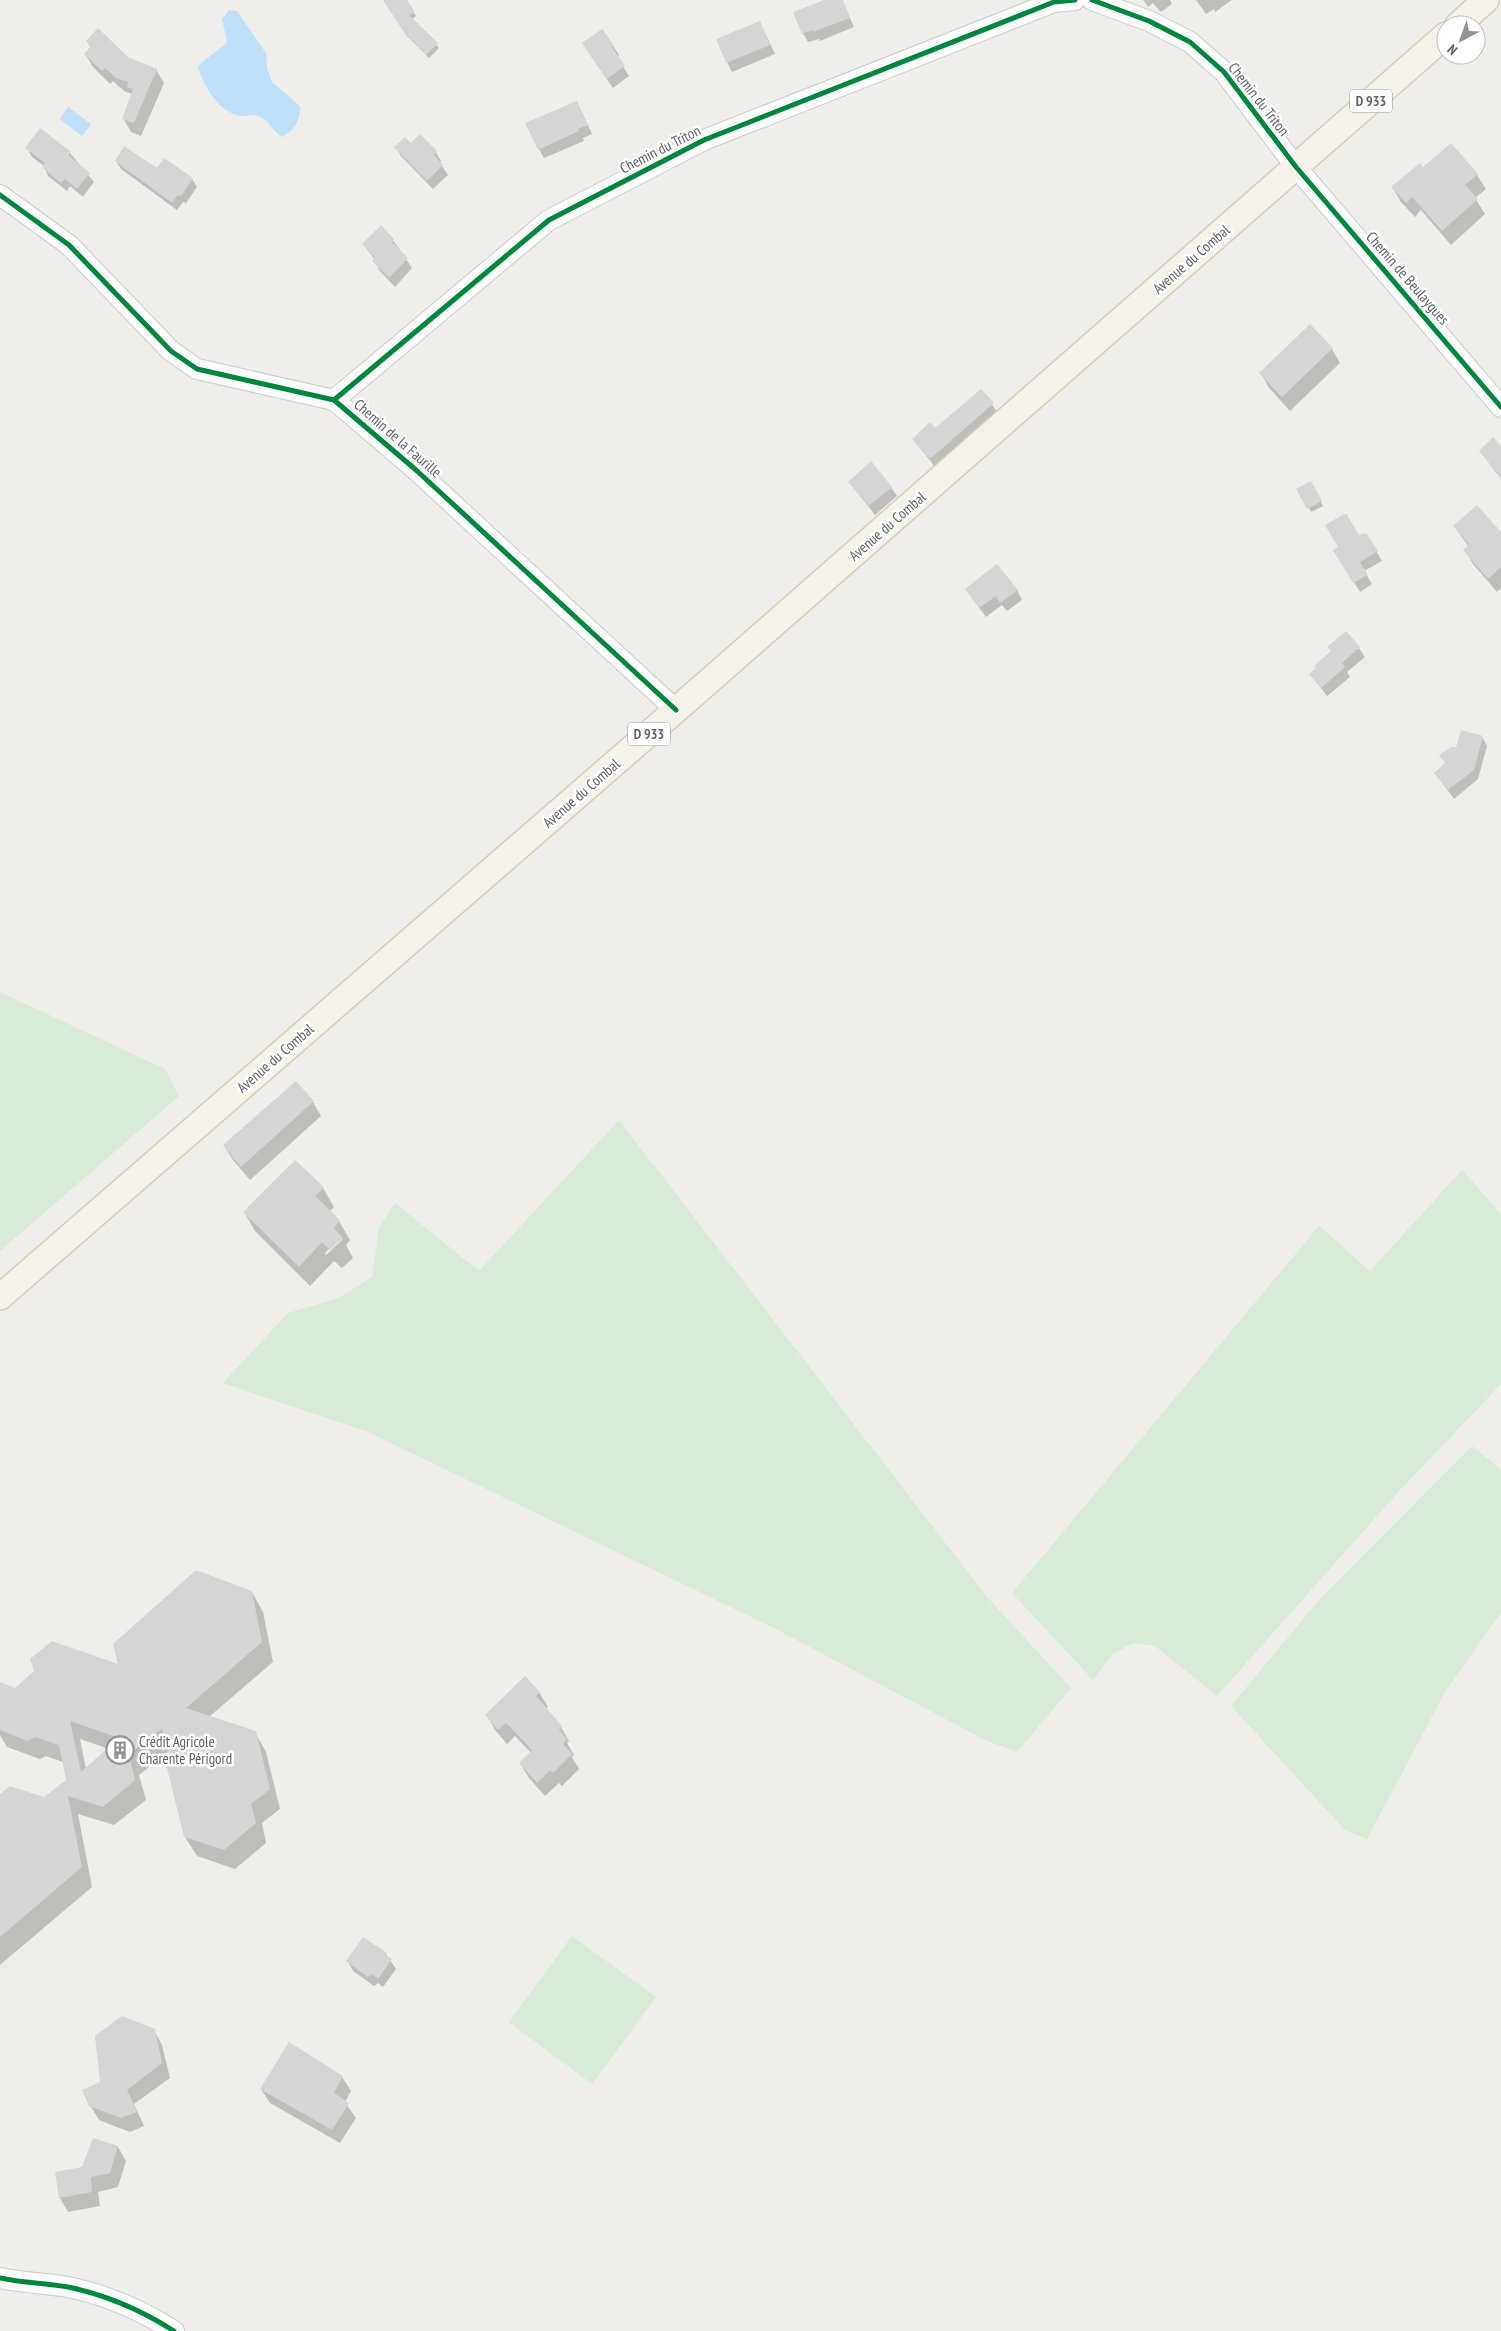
<svg xmlns="http://www.w3.org/2000/svg" width="1501" height="2331" font-family="'PT Sans Narrow',sans-serif">
  <style>
    .green { fill: #d8ebd6 }
    .water { fill: #bfe0f9 }
    .shadow { fill: #0003; fill-rule: evenodd }
    .building { fill: #d6d5d3; fill-rule: evenodd }
    .lines { fill: none; stroke-linecap: round; stroke-linejoin: round }
    .minor-casing { stroke: #cbcccc; stroke-width: 22 }
    .major-casing { stroke: #d7ceb8; stroke-width: 28 }
    .minor { stroke: #fdfcfc; stroke-width: 20 }
    .major { stroke: #f4f2e9; stroke-width: 25 }
    .cycleway-casing { stroke: #fff; stroke-width: 8 }
    .cycleway { stroke: #00873e; stroke-width: 5 }
    .labels { text-anchor: middle; dominant-baseline: central; stroke-width: 5; stroke-linejoin: round; paint-order: stroke }
    .shield { fill: #fff; stroke: #8f9295; stroke-width: 1 }
    .shield-label { font-size: 14px; font-weight: bold; fill: #5f6368 }
    .street-label { font-size: 15px; fill: #5f6368; stroke: #fff }
    .poi-label { font-size: 15px; fill: #5f6368; stroke: #fff; text-anchor: start }
  </style>
  <rect width="100%" height="100%" fill="#efeeea"/>
  <g class="green">
    <polygon points="0,992 165,1069 179,1096 0,1251"/>
    <polygon points="619,1120 987,1597 1071,1688 1017,1752 985,1740 774,1628 366,1431 223,1383 288,1313 339,1298 372,1277 379,1227 395,1203 479,1271"/>
    <polygon points="1462,1170 1501,1214 1501,1384 1400,1490 1217,1696 1155,1646 1133,1643 1113,1654 1093,1680 1012,1593 1319,1226 1370,1271"/>
    <polygon points="1472,1446 1501,1469 1501,1612 1445,1692 1367,1839 1345,1830 1231,1706 1318,1601"/>
    <polygon points="572,1936 656,1997 592,2084 509,2022"/>
  </g>
  <g class="water">
    <path d="M229,10L237,11L266,53L267,68L272,82L300,106C300,121 295,130 282,137C273,132 270,122 262,118C254,112 248,117 240,116C219,112 203,86 198,67C207,56 218,52 227,42L222,19Z"/>
    <polygon points="68,107 91,124 82,136 60,119"/>
  </g>
  <g class="shadow">
    <polygon points="384,0 405,0 416,16 412,19 439,48 429,58 407,36"/>
    <polygon points="827,0 842,0 854,27 820,41 819,39 808,42 803,33"/>
    <polygon points="1143,0 1170,0 1172,4 1161,12 1153,3 1148,7"/>
    <polygon points="1196,0 1232,0 1215,12 1214,9 1206,14"/>
    <polygon points="760,22 775,54 732,72 727,62"/>
    <polygon points="602,31 613,46 619,55 617,57 629,76 613,88 589,53"/>
    <polygon points="87,41 156,70 164,83 141,136 131,132 123,118 132,94 124,91 113,81 110,84 93,67 85,54 91,48"/>
    <polygon points="577,102 592,134 583,138 584,141 544,158 539,149"/>
    <polygon points="411,145 436,152 441,161 440,163 448,175 433,189 401,156 396,147"/>
    <polygon points="1451,145 1477,175 1486,189 1475,198 1485,214 1451,245 1421,210 1415,217 1401,202 1393,188 1423,168"/>
    <polygon points="27,148 70,153 94,182 83,197 70,186 67,191 48,176 44,166 32,157"/>
    <polygon points="116,161 192,179 197,187 186,203 183,202 177,210 121,169"/>
    <polygon points="393,240 412,268 395,287 379,270 375,260 363,244"/>
    <polygon points="1332,349 1340,363 1290,411 1269,388 1261,373"/>
    <polygon points="981,390 998,413 936,468 913,439 935,429"/>
    <polygon points="1501,447 1501,479 1480,451"/>
    <polygon points="849,482 891,487 897,496 875,515"/>
    <polygon points="1310,483 1323,506 1311,512 1298,489"/>
    <polygon points="1454,526 1501,534 1501,588 1497,592 1473,564 1465,550 1469,547"/>
    <polygon points="1366,534 1382,561 1364,571 1372,584 1360,592 1335,551 1358,536"/>
    <polygon points="1017,590 1022,600 1007,611 1002,605 986,617 972,598"/>
    <polygon points="1359,648 1365,657 1347,672 1350,677 1327,696 1311,675"/>
    <polygon points="1482,737 1487,746 1478,779 1454,799 1435,773 1446,764 1457,748"/>
    <polygon points="313,1102 321,1116 250,1180 233,1160 224,1146"/>
    <path d="M323,1188L334,1207L329,1212L339,1221L350,1240L346,1245L353,1258L342,1268L334,1261L310,1286L255,1231L244,1212ZM342,1237V1240L326,1255L325,1253Z"/>
    <path d="M252,1592L263,1612L273,1662L209,1717L255,1732L266,1752L280,1809L262,1823L266,1843L235,1869L197,1856L185,1837L169,1751L139,1775L146,1800L114,1825L78,1814L92,1887L0,1965V1796L44,1799L67,1781L63,1762L46,1756L40,1759L7,1747L0,1735V1687L15,1689L119,1666ZM80,1739L109,1749L86,1769Z"/>
    <polygon points="539,1692 548,1707 545,1709 561,1727 569,1741 567,1743 574,1755 572,1757 579,1769 562,1786 559,1783 545,1796 529,1778 520,1763 531,1753 515,1736 507,1744 495,1730 487,1715"/>
    <polygon points="386,1954 396,1969 383,1987 378,1983 374,1986 353,1971 348,1961"/>
    <polygon points="154,2030 162,2045 170,2078 134,2104 144,2126 130,2132 99,2120 90,2105 102,2082"/>
    <polygon points="342,2077 351,2091 345,2102 356,2118 340,2143 270,2103 261,2089"/>
    <polygon points="118,2147 126,2161 118,2187 98,2192 100,2206 68,2212 60,2198 56,2173 83,2168"/>
  </g>
  <g class="building">
    <polygon points="383,0 407,0 415,12 409,15 438,43 426,55 403,31"/>
    <polygon points="824,0 843,0 850,18 813,32 813,30 802,34 793,12"/>
    <polygon points="760,21 770,45 726,63 716,39"/>
    <polygon points="98,28 128,57 157,69 134,123 122,119 133,89 127,87 128,82 116,78 105,68 102,71 84,54 91,46 86,41"/>
    <polygon points="602,29 614,45 612,47 625,66 607,79 582,43"/>
    <polygon points="577,101 588,125 578,129 579,131 538,150 525,123"/>
    <polygon points="40,128 71,152 68,155 90,173 77,189 65,179 61,183 42,167 45,163 25,148"/>
    <polygon points="420,134 437,151 434,155 443,165 427,181 394,147 405,137 411,143"/>
    <polygon points="1451,143 1478,174 1465,185 1478,199 1442,231 1412,197 1406,203 1391,187 1420,163 1423,167"/>
    <polygon points="124,146 157,168 164,158 193,178 181,196 178,195 172,203 115,161"/>
    <polygon points="381,225 394,239 392,242 408,258 389,278 372,261 375,258 362,244"/>
    <polygon points="1310,324 1333,348 1282,397 1259,373"/>
    <polygon points="981,389 994,403 930,459 912,439 930,422 935,428"/>
    <polygon points="1493,437 1501,446 1501,477 1479,451"/>
    <polygon points="871,461 892,487 869,506 848,482"/>
    <polygon points="1311,481 1322,501 1307,509 1296,489"/>
    <polygon points="1477,505 1501,532 1501,567 1488,579 1463,550 1469,544 1453,526"/>
    <polygon points="1346,513 1359,535 1366,533 1378,551 1360,562 1368,575 1353,583 1333,550 1338,547 1325,525"/>
    <polygon points="997,564 1018,590 1000,603 996,596 979,608 965,589"/>
    <polygon points="1346,631 1360,647 1342,663 1345,667 1321,688 1309,674 1316,668 1314,666 1331,651 1327,647"/>
    <polygon points="1461,730 1483,736 1474,770 1448,790 1434,773 1445,763 1439,755 1451,747 1456,747"/>
    <polygon points="296,1081 314,1101 241,1167 223,1145"/>
    <polygon points="295,1160 324,1187 315,1196 340,1220 334,1228 343,1238 330,1250 322,1242 299,1267 243,1212"/>
    <path d="M196,1570L252,1591L262,1642L186,1708L256,1731L270,1789L251,1804L256,1823L224,1850L184,1837L166,1764L170,1761L162,1728L129,1755L135,1780L103,1807L68,1796L82,1867L0,1937V1794L10,1786L44,1797L66,1780L59,1745L35,1737L28,1741L0,1730V1682L15,1688L34,1671L30,1659L52,1641L118,1664L113,1644ZM70,1721L119,1738L81,1772Z"/>
    <polygon points="525,1676 540,1692 536,1696 562,1726 559,1729 567,1740 563,1744 572,1754 553,1773 550,1770 537,1783 519,1763 532,1750 506,1723 498,1730 485,1715"/>
    <polygon points="363,1937 387,1953 385,1955 392,1959 378,1979 372,1974 368,1977 346,1961"/>
    <polygon points="122,2016 155,2029 162,2063 127,2090 137,2112 121,2118 89,2106 82,2090 100,2082 95,2036"/>
    <polygon points="289,2042 343,2076 334,2093 349,2103 332,2130 260,2089"/>
    <polygon points="93,2138 118,2146 110,2173 91,2177 92,2192 59,2198 55,2172 82,2167"/>
  </g>
  <g class="lines">
    <g class="minor-casing">
      <g id="minor">
        <polyline points="1092,0 1149,21 1190,42 1224,72 1296,167 1501,407"/>
        <polyline points="0,195 69,245 171,351 197,369 334,400 416,470 676,710"/>
        <polyline points="334,400 549,220 704,140 1054,2 1075,0"/>
        <path d="M0,2278C23,2283 46,2283 68,2287C107,2295 141,2310 174,2331"/>
      </g>
    </g>
    <g class="major-casing">
      <g id="major">
        <polyline points="1458,25 1486,0"/>
        <polyline points="0,1297 676,710 1446,35"/>
      </g>
    </g>
    <use href="#minor" class="minor"/>
    <use href="#major" class="major"/>
    <g class="cycleway-casing">
      <g id="cycleway">
        <polyline points="1092,0 1149,21 1190,42 1224,72 1296,167 1501,407"/>
        <polyline points="0,195 69,245 171,351 197,369 334,400 416,470 676,710"/>
        <polyline points="334,400 549,220 704,140 1054,2 1075,0"/>
        <path d="M0,2278C23,2283 46,2283 68,2287C107,2295 141,2310 174,2331"/>
      </g>
    </g>
    <use href="#cycleway" class="cycleway"/>
  </g>
  <defs>
    <g id="building-ring" transform="scale(1.4375)"><circle r="9.5" fill="#fff" stroke="#919496" stroke-width="1.5"/><path d="M-4-6H4V6H1V3H-1V6H-4ZM-2.5-4.3h1.7v1.8h-1.7ZM.8-4.3h1.7v1.8H.8ZM-2.5-1h1.7V.8h-1.7ZM.8-1h1.7V.8H.8Z" fill="#919496"/></g>
  </defs>
  <g fill-rule="evenodd">
    <use href="#building-ring" x="120" y="1750"/>
  </g>
  <g class="labels">
    <g class="shield">
      <rect x="1350" y="89.5" width="42" height="23" rx="4"/>
      <rect x="628" y="722.5" width="42" height="23" rx="4"/>
    </g>
    <g class="shield-label">
      <text x="1371" y="101">D 933</text>
      <text x="649" y="734">D 933</text>
    </g>
    <g class="street-label">
      <text transform="translate(1259 99) rotate(52)">Chemin du Triton</text>
      <text transform="translate(660 149) rotate(-27)">Chemin du Triton</text>
      <text transform="translate(1191 259) rotate(-41)">Avenue du Combal</text>
      <text transform="translate(1408 278) rotate(49)">Chemin de Beulaygues</text>
      <text transform="translate(398 438) rotate(41)">Chemin de la Faurille</text>
      <text transform="translate(887 526) rotate(-41)">Avenue du Combal</text>
      <text transform="translate(581 793) rotate(-41)">Avenue du Combal</text>
      <text transform="translate(275 1058) rotate(-41)">Avenue du Combal</text>
    </g>
    <g class="poi-label">
      <text x="139" y="1741">Crédit Agricole<tspan x="139" dy="17">Charente Périgord</tspan></text>
    </g>
  </g>
  <g transform="translate(1461 40) rotate(221)"><circle r="24" fill="#ffffff" stroke="#bfc1c3"/>
  <path d="M0-4L9 19L0 12L-9 19Z" fill="#919496"/>
  <text y="-8" font-size="14" font-weight="bold" text-anchor="middle" fill="#5f6368">N</text>
  </g>
</svg>
